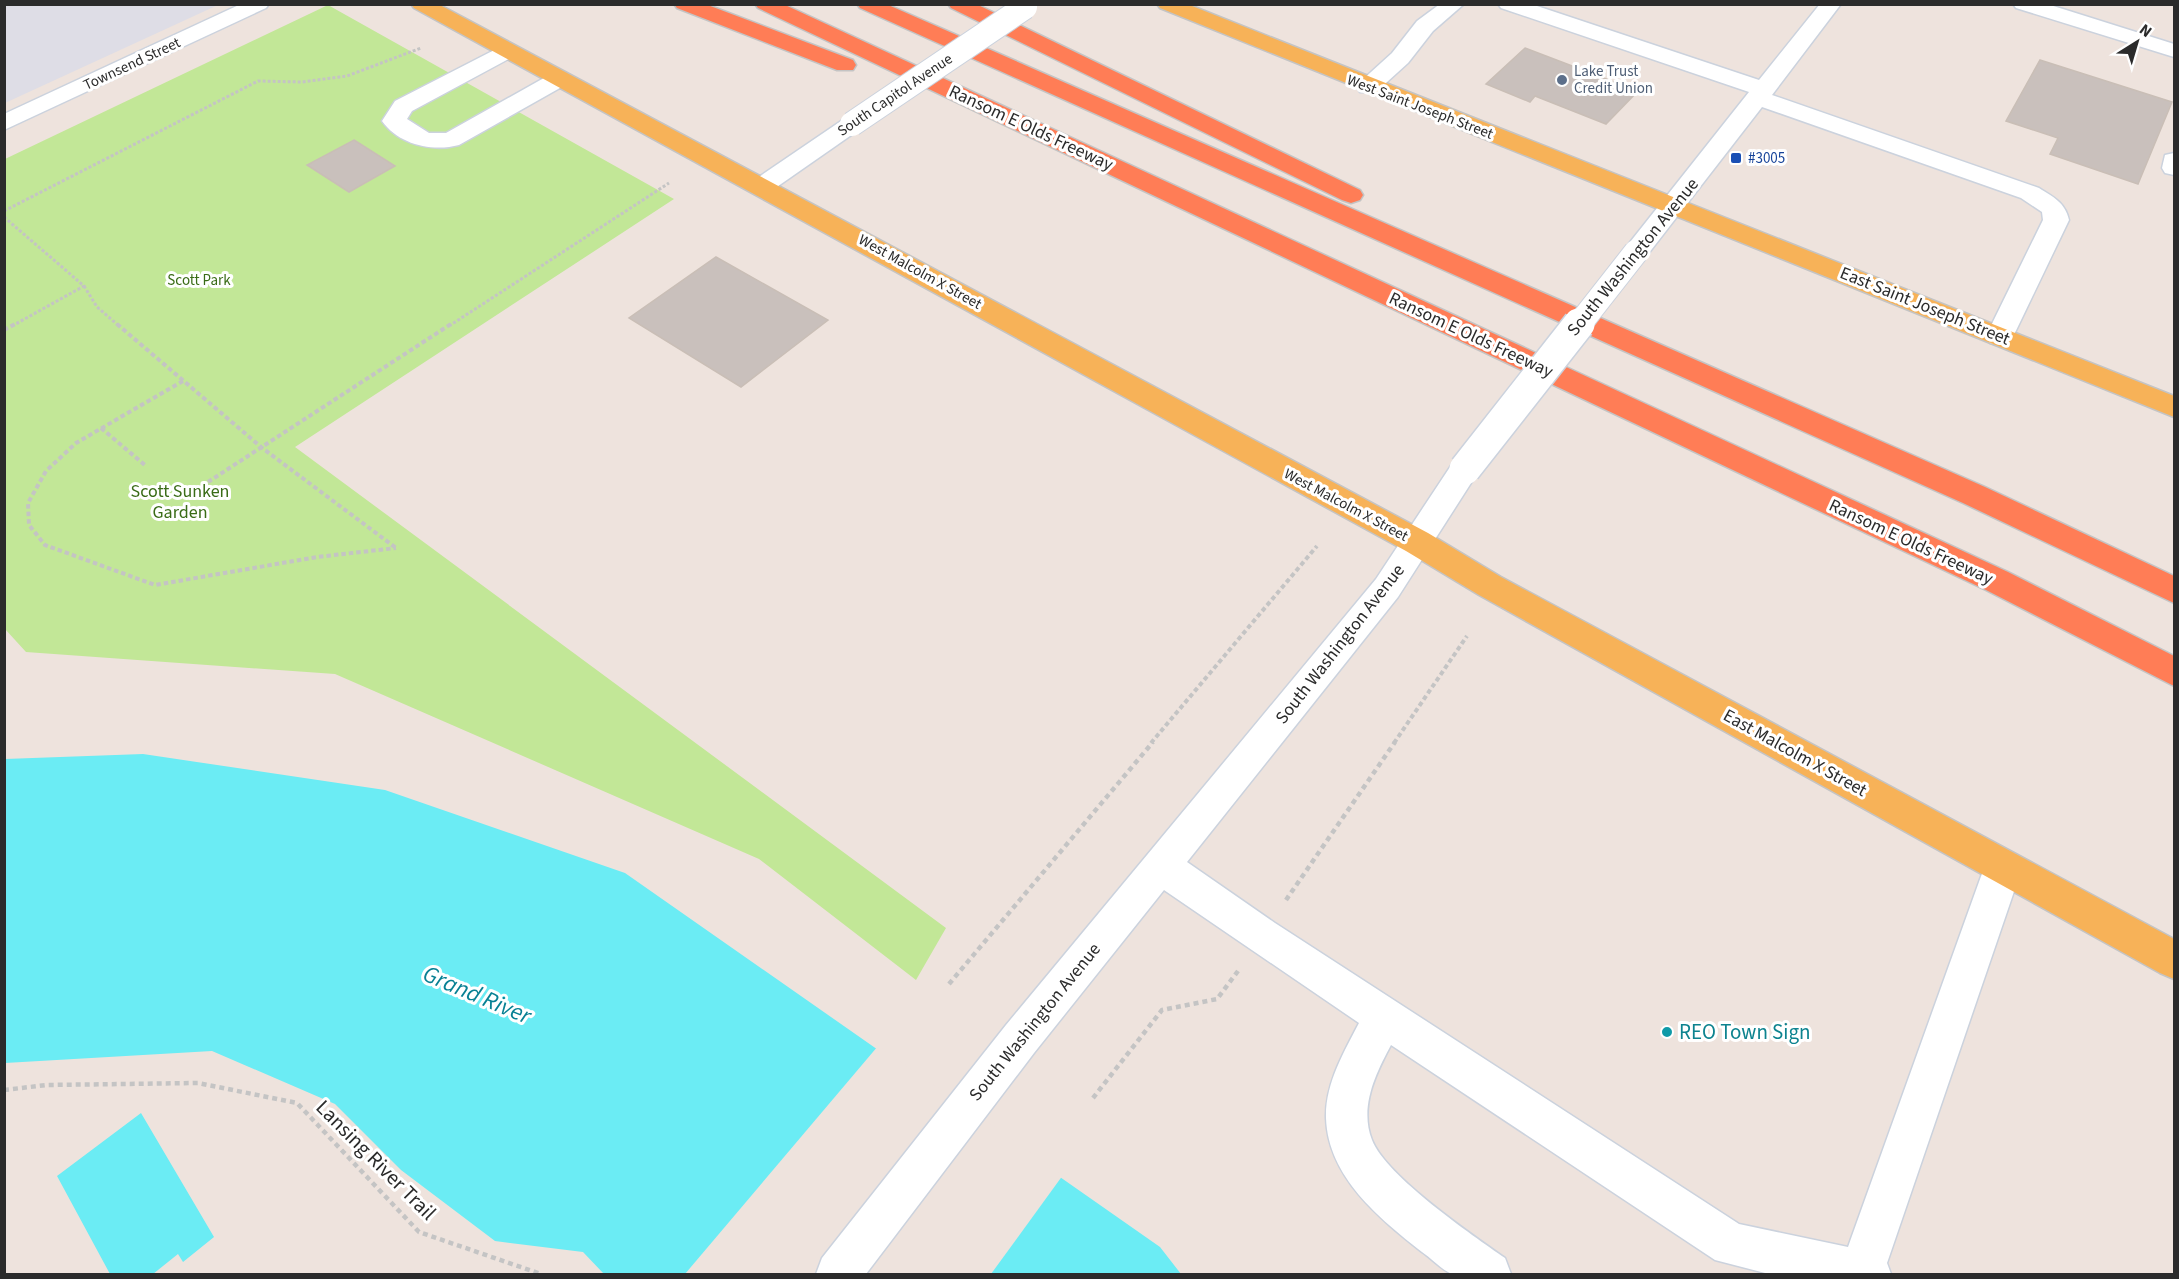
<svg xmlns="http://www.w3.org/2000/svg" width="2179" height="1279" font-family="'Source Sans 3',sans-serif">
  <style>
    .industrial { fill: #dedde6 }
    .green { fill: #c2e797 }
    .water { fill: #6becf4 }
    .pier { fill: #eee3dd }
    .building { fill: #c9c0bc; stroke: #c9beb6; stroke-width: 1.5 }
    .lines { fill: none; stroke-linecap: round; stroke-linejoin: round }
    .minor-casing { stroke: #cbd2dd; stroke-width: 3 }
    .major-casing { stroke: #c4c4c4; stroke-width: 3 }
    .highway-casing { stroke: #c4c4c4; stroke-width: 3 }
    .path-far2 { stroke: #c4c4c4; stroke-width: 3; stroke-dasharray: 3 2; stroke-linecap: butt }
    .path-far1 { stroke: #c4c4c4; stroke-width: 4; stroke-dasharray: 4.5 3; stroke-linecap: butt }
    .path { stroke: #c4c4c4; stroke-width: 4.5; stroke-dasharray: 5 4; stroke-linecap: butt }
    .minor { fill: #fff; fill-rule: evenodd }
    .major { fill: #f7b258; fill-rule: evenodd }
    .highway { fill: #ff7d56; fill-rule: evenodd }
    .minor-bridge-far1-casing { stroke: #cbd2dd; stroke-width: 26; stroke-linecap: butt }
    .minor-bridge-casing { stroke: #cbd2dd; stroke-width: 34; stroke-linecap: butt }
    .minor-bridge-far1 { stroke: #fff; stroke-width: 24 }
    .minor-bridge { stroke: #fff; stroke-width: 31 }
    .service-dot { fill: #5c6f8a; stroke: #fff; stroke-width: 2 }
    .transit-dot { fill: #1a4fb4; stroke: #fff; stroke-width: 2 }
    .culture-dot { fill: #0f9aa8; stroke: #fff; stroke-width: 2 }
    .labels { text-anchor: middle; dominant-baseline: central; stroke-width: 6; stroke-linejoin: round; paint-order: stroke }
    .far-street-label { font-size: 15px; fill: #2b2b2b; stroke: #fff }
    .far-service-label { font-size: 15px; fill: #4e5e75; stroke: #fff; text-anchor: start }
    .far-transit-label { font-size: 15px; fill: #164399; stroke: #fff; text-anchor: start }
    .far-park-label { font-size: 15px; fill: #3a6c17; stroke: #fff }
    .street-label { font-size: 18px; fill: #2b2b2b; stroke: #fff }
    .park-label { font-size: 18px; fill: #3a6c17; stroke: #fff }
    .near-culture-label { font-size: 21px; fill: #0d838f; stroke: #fff; text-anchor: start }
    .near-street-label { font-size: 21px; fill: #2b2b2b; stroke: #fff }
    .near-water-label { font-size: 24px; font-style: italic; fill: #088194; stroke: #fff }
  </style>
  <rect width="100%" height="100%" fill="#eee3dd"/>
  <polygon class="industrial" points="5,4 218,4 218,5 5,103"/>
  <polygon class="green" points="328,5 674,199 295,447 946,928 916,980 759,859 335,674 26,652 5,629 5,159"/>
  <g class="water">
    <polygon points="143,754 385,790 625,873 1160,1247 1181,1274 604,1274 583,1252 495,1241 401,1170 335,1104 212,1051 5,1063 5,759"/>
    <polygon points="141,1113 214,1237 183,1262 178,1254 153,1274 110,1274 57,1176"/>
  </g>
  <polygon class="pier" points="878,1046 1063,1175 991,1274 685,1274"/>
  <g class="building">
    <polygon points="1525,48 1638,91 1606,124 1535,96 1530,102 1486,84"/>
    <polygon points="2040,60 2172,102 2138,184 2050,154 2058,138 2006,121"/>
    <polygon points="354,140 395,166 349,192 307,165"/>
    <polygon points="716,257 828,320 741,387 629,318"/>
  </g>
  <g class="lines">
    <g class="minor-casing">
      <g id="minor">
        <polygon points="241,4 269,4 266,8 4,130 4,114"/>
        <polygon points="1440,4 1464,4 1433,31 1408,63 1376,92 1360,92 1357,87 1360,82 1392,53 1417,21"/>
        <path d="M1498,4H1531L1759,80L1820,4H1841L1772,95L2039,188C2053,197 2065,202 2069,220L2010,343L2000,345L1990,343L1986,336L2043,220L2042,212L2021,198L1762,107L1645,258L1636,260L1627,258L1623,252L1627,246L1749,92L1501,8Z"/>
        <polygon points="2013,4 2047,4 2174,44 2174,57 2016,8"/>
        <path d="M506,44L514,46L517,51L514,56L412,111L407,119L429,133H446L551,74H567L570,79L567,84L459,145C433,152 399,145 382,121L395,101Z"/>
        <polygon points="852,117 860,119 864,124 860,129 771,191 762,194 753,191 750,186 753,181 844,119"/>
        <polygon points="2174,153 2174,175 2165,173 2162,168 2165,155"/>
        <path d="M1465,458L1476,461L1480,469L1398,597L1187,862L1275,923L1739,1224L1848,1247L1984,868L1990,856L2003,851L2016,856L2022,868L1887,1263L1891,1274H1769L1715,1260L1391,1045C1376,1073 1359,1107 1372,1140C1386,1176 1472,1235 1505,1258L1511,1274C1500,1275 1462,1278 1452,1274C1442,1270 1431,1258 1422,1252C1379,1218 1328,1177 1326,1118C1325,1084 1344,1052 1359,1023L1164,890L1034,1053L866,1274H816L822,1258L1006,1025L1376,579L1454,461Z"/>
      </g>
    </g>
    <g class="major-casing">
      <g id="major">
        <polygon points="411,4 438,4 1428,533 1501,577 2174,939 2174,979 2160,973 1479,595 1406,551 414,8"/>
        <polygon points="1157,4 1187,4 2174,396 2174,417 1160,8"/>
      </g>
    </g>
    <g class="highway-casing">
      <g id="highway">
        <polygon points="674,4 705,4 853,60 856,65 853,70 837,70 677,8"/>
        <polygon points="755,4 783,4 2008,572 2174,656 2174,686 1986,590 758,8"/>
        <polygon points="857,4 886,4 1985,487 2174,576 2174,603 1963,503 860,8"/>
        <polygon points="948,4 976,4 1360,190 1363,195 1360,200 1351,203 1342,200 951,8"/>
      </g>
    </g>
    <g class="path-far2">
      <polyline points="4,211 258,81 302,82 347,76 421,48"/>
      <polyline points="4,217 84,286 12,326"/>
      <polyline points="84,286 97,307 119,326"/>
      <polyline points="449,326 669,183"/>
    </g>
    <g class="path-far1">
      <polyline points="117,324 261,447 396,548"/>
      <polyline points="4,330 15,324"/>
      <polyline points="183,381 76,443 46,471 28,503 29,525 45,545 155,585 317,557 396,548"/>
      <polyline points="101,428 146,466"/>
      <polyline points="208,482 451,324"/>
      <polyline points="1151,743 1317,546"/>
      <polyline points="1394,743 1467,636"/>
    </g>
    <g class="path">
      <polyline points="1286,900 1395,742"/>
      <polyline points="949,984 1153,742"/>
      <polyline points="4,1090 47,1085 198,1083 297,1103 419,1232 541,1274"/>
      <polyline points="1093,1098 1162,1010 1217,999 1238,971"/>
    </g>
    <use href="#minor" class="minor"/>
    <use href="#major" class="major"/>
    <use href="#highway" class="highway"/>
    <g class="minor-bridge-far1-casing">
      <g id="minor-bridge-far1">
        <polyline points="852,124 1025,7"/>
        <polyline points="1578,326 1636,252"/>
      </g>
    </g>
    <g class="minor-bridge-casing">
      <polyline id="minor-bridge" points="1465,469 1579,324"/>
    </g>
    <use href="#minor-bridge-far1" class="minor-bridge-far1"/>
    <use href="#minor-bridge" class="minor-bridge"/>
  </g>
  <circle class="service-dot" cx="1562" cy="80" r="6"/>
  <rect class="transit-dot" x="1730" y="152" width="12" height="12" rx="3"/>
  <circle class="culture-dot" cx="1667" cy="1032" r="6"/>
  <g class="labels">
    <g class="far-street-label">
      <text transform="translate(132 64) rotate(-25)">Townsend Street</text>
      <text transform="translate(895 95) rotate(-34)">South Capitol Avenue</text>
      <text transform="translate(1420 107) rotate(21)">West Saint Joseph Street</text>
      <text transform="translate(920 272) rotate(29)">West Malcolm X Street</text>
      <text transform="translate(1346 505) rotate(28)">West Malcolm X Street</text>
    </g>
    <g class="far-service-label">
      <text x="1574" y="71">Lake Trust<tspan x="1574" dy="17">Credit Union</tspan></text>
    </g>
    <g class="far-transit-label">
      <text x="1748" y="158">#3005</text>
    </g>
    <g class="far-park-label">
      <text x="199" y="280">Scott Park</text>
    </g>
    <g class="street-label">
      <text transform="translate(1031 128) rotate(25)">Ransom E Olds Freeway</text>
      <text transform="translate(1633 257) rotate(-51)">South Washington Avenue</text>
      <text transform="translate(1925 306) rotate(22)">East Saint Joseph Street</text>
      <text transform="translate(1471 335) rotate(25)">Ransom E Olds Freeway</text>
      <text transform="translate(1911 542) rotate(25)">Ransom E Olds Freeway</text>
      <text transform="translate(1340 644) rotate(-52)">South Washington Avenue</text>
      <text transform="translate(1795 753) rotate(29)">East Malcolm X Street</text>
      <text transform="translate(1035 1022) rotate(-51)">South Washington Avenue</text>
    </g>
    <g class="park-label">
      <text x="180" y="491">Scott Sunken<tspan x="180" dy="21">Garden</tspan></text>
    </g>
    <g class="near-culture-label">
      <text x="1679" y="1032">REO Town Sign</text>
    </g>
    <g class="near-street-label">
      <text transform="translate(376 1160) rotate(45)">Lansing River Trail</text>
    </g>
    <g class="near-water-label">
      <text transform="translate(477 995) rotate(23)">Grand River</text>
    </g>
  </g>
  <rect width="2179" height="1279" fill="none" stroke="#2b2b2b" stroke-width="12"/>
  <g transform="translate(2137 42) rotate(37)" stroke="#ffffff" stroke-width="4.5" paint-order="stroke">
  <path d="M0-4.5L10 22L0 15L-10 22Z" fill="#2b2b2b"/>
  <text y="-9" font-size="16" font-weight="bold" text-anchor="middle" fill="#2b2b2b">N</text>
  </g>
</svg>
